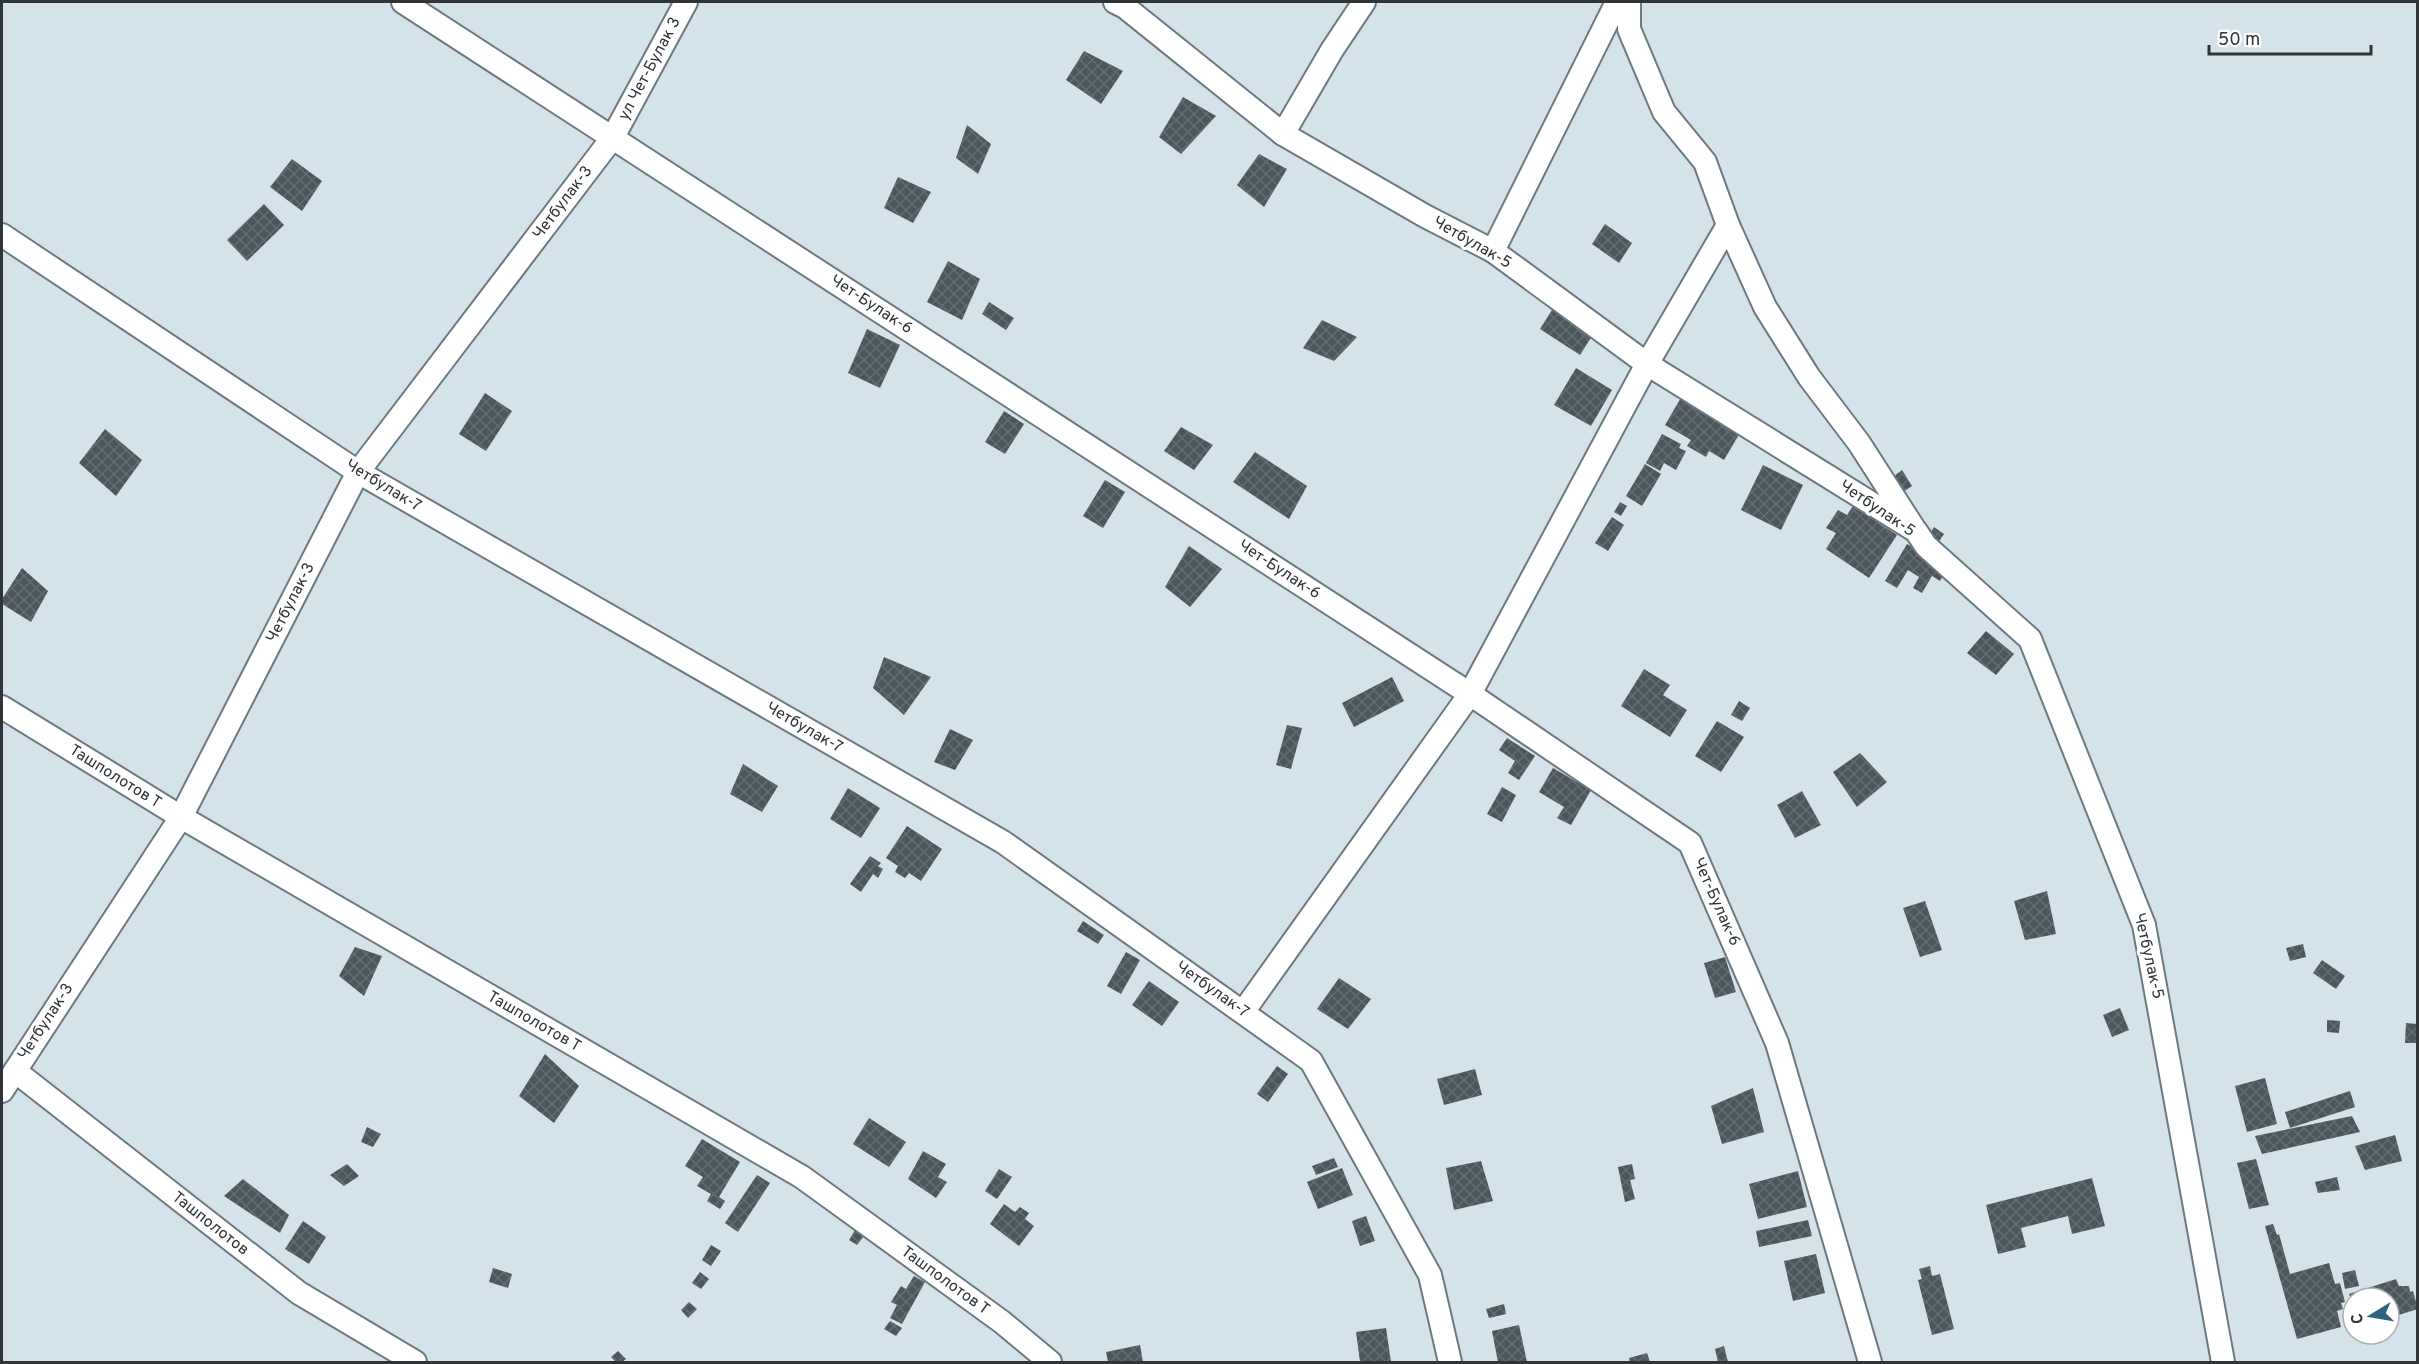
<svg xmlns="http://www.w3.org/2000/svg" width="2419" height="1364" font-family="Overpass,sans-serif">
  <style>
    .building { fill: url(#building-cross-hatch) }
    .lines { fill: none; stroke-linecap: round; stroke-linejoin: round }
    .minor-casing { stroke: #6d7981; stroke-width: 26 }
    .minor { stroke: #fff; stroke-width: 22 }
    .labels { text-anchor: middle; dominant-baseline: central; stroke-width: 6; stroke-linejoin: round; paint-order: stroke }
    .street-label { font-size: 16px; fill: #2f3437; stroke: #fff }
  </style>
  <defs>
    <pattern id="building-cross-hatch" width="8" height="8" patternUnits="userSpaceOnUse" patternTransform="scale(1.5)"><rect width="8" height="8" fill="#4b565d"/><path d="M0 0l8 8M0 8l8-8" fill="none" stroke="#636c71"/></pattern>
  </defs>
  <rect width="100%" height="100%" fill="#d4e2ea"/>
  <g class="building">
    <polygon points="1084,51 1123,71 1101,104 1066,80"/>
    <polygon points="1183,97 1216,116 1181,154 1159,137"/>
    <polygon points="967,125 991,144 978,174 956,158"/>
    <polygon points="1259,154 1287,169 1264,207 1237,185"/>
    <polygon points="292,159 322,181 302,211 270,187"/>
    <polygon points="898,177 931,192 913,223 884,208"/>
    <polygon points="264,204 284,225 247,261 227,240"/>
    <polygon points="1605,224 1632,243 1619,263 1592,244"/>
    <polygon points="948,261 980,279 962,320 927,302"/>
    <polygon points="989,302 1014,318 1006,330 982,314"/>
    <polygon points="1552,310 1592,336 1580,355 1540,329"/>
    <polygon points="1322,320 1357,337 1334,361 1303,348"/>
    <polygon points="867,329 900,345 880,388 848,373"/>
    <polygon points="1576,368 1612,390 1591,426 1554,405"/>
    <polygon points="485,393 512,411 486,451 459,434"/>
    <polygon points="1682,396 1741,431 1724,460 1709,451 1706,457 1687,446 1691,440 1665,425"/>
    <polygon points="1004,411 1024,424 1005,454 985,442"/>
    <polygon points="1181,427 1213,445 1194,470 1164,451"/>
    <polygon points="105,429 142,460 116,496 79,463"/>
    <polygon points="1662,434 1681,444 1679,448 1686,451 1676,470 1664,463 1660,471 1646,463"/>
    <polygon points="1255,452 1307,486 1289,519 1233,482"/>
    <polygon points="1645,464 1661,474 1642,506 1626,496"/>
    <polygon points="1763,465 1803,485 1781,530 1741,510"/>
    <polygon points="1902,470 1912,486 1903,492 1893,477"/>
    <polygon points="1105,480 1125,492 1103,528 1083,516"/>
    <polygon points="1620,502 1627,506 1621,516 1614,512"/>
    <polygon points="1853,506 1897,535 1869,578 1826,549 1836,533 1826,528 1838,510 1847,515"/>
    <polygon points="1612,517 1624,525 1608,551 1595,543"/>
    <polygon points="1934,527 1944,534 1936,546 1926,539"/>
    <polygon points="1907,544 1948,568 1940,581 1932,576 1922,593 1913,588 1919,577 1908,570 1897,588 1885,581"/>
    <polygon points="1189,546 1222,569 1190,607 1165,587"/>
    <polygon points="22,568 48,591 31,622 2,604 2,599"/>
    <polygon points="1986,631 2014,654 1996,675 1967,653"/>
    <polygon points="884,657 931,677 904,715 873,688"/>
    <polygon points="1644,669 1670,685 1663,695 1687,710 1670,737 1621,706"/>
    <polygon points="1392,677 1404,701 1354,727 1342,703"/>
    <polygon points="1739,701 1750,708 1742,721 1731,715"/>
    <polygon points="1717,721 1744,737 1721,772 1695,756"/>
    <polygon points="1287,725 1302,728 1291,769 1276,765"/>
    <polygon points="950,729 973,740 955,770 934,762"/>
    <polygon points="1507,738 1535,756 1519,780 1508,773 1515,761 1499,750"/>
    <polygon points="1860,753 1887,782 1857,807 1833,772"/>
    <polygon points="743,764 778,786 762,812 730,794"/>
    <polygon points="1553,768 1591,790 1571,825 1557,818 1564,807 1539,792"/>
    <polygon points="1502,787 1516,795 1502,822 1487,814"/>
    <polygon points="848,788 880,808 861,838 830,819"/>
    <polygon points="1802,791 1821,825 1795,838 1777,805"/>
    <polygon points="907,826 942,849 921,881 909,873 905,878 895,872 898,866 886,858"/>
    <polygon points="870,856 881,863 878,866 883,869 878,878 873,874 861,892 850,884"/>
    <polygon points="2047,891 2056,934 2025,940 2014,901"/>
    <polygon points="1925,901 1942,950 1920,957 1903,908"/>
    <polygon points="1083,921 1104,935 1098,944 1077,931"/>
    <polygon points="2303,944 2306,957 2290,961 2286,948"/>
    <polygon points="355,947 382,956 364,996 339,976"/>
    <polygon points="1126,952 1140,960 1121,994 1107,986"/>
    <polygon points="1725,957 1736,992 1715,998 1704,963"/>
    <polygon points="2322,960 2345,976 2336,989 2313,973"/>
    <polygon points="1339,978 1371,999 1348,1029 1317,1009"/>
    <polygon points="1149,981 1179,1002 1162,1026 1132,1005"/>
    <polygon points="2120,1008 2129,1030 2112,1037 2103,1015"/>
    <polygon points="2327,1020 2340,1021 2339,1033 2327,1032"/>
    <polygon points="2406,1023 2418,1024 2418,1043 2405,1043"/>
    <polygon points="545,1054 579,1086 554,1123 519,1096"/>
    <polygon points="1277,1066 1288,1074 1268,1102 1257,1094"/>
    <polygon points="1475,1069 1482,1095 1444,1105 1437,1079"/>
    <polygon points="2265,1078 2277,1124 2247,1132 2235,1086"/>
    <polygon points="1753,1088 1764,1132 1722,1144 1711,1106"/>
    <polygon points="2350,1091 2355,1107 2290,1128 2285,1112"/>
    <polygon points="2352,1116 2360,1132 2262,1154 2255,1136"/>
    <polygon points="869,1118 906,1142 889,1167 853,1144"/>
    <polygon points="367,1127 381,1134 373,1147 361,1142"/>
    <polygon points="2395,1135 2402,1161 2365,1170 2355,1146"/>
    <polygon points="702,1139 740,1162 719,1197 725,1201 720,1209 707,1201 711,1194 697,1186 703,1177 685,1166"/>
    <polygon points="923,1151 946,1164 938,1177 947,1182 936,1198 908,1179"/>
    <polygon points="1334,1158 1338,1167 1316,1175 1312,1166"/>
    <polygon points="2256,1159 2269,1205 2249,1209 2237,1163"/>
    <polygon points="1481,1161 1493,1201 1454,1210 1446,1168"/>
    <polygon points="347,1164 359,1176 344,1186 330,1175"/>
    <polygon points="1632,1164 1635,1179 1630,1180 1635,1199 1625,1202 1618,1167"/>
    <polygon points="1342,1168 1353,1195 1318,1209 1307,1182"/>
    <polygon points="999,1169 1012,1177 997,1199 985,1191"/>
    <polygon points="1798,1171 1807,1207 1758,1219 1749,1184"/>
    <polygon points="757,1175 770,1183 738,1232 725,1223"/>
    <polygon points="2337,1177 2340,1190 2318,1193 2315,1182"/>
    <polygon points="2092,1178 2105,1226 2072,1234 2068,1216 2021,1228 2026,1247 1998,1254 1986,1205"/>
    <polygon points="243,1179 289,1215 280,1233 224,1196"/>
    <polygon points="1004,1204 1015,1212 1020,1207 1029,1213 1025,1219 1034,1226 1019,1246 990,1224"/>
    <polygon points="1366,1216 1375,1241 1360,1246 1352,1221"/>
    <polygon points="1808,1220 1812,1236 1759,1247 1756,1231"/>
    <polygon points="303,1221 326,1237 309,1264 285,1249"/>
    <polygon points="2273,1224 2277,1235 2279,1234 2290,1274 2329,1263 2335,1284 2340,1283 2345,1302 2341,1303 2343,1309 2337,1311 2341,1327 2297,1339 2265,1226"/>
    <polygon points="855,1230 864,1236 857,1245 849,1240"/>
    <polygon points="711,1245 721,1251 711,1266 702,1260"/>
    <polygon points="1816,1254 1825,1293 1793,1301 1784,1261"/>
    <polygon points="1930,1266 1932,1276 1940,1274 1954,1329 1932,1335 1918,1280 1922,1279 1919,1269"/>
    <polygon points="493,1268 512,1274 508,1288 489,1282"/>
    <polygon points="2355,1270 2359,1286 2345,1289 2342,1273"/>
    <polygon points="700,1272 709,1279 701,1289 692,1283"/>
    <polygon points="914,1276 925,1282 902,1324 890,1318 897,1305 891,1302 901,1286 906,1289"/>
    <polygon points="2396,1279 2399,1286 2409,1286 2410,1292 2413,1291 2418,1309 2389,1318 2389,1298 2353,1298 2353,1304 2349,1294"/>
    <polygon points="689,1302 697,1309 688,1318 681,1310"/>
    <polygon points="1504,1304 1506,1314 1489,1318 1486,1309"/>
    <polygon points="890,1321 902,1328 896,1336 884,1329"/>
    <polygon points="1519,1325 1527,1362 1498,1362 1492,1331"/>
    <polygon points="1386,1328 1391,1362 1360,1362 1356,1332"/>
    <polygon points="1140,1345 1143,1362 1108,1362 1106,1352"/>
    <polygon points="1724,1346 1728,1362 1718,1362 1715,1349"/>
    <polygon points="618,1351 626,1359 622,1362 616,1362 611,1357"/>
    <polygon points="1647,1353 1650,1362 1630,1362 1629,1358"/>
  </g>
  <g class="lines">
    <g class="minor-casing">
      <g id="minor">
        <polyline points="403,2 1470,694 1690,843 1777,1043 1870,1362"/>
        <polyline points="1115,2 1125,7 1283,134 1425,216 1493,251 1647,364 1916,531 1926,546 2030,639 2144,925 2223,1362"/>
        <polyline points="1629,2 1629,29 1664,112 1705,162 1728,225 1765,307 1809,377 1859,443 1913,527"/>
        <polyline points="1283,134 1332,50 1364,2"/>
        <polyline points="2,235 358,472 1003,842 1311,1061 1430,1275 1450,1362"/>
        <polyline points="1493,251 1617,2"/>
        <polyline points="2,707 181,817 802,1177 1002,1322 1050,1362"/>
        <polyline points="1243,1012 1470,694 1647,364 1728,225"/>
        <polyline points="15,1071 299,1293 415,1362"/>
        <polyline points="2,1091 181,817 358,472 613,137 686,2"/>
      </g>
    </g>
    <use href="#minor" class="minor"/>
  </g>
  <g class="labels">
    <g class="street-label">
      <text transform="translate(650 69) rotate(-62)">ул Чет-Булак 3</text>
      <text transform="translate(563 203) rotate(-53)">Четбулак-3</text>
      <text transform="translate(1472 243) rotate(30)">Четбулак-5</text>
      <text transform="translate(871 305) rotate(33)">Чет-Булак-6</text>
      <text transform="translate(383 486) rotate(31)">Четбулак-7</text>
      <text transform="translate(1877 509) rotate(34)">Четбулак-5</text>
      <text transform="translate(1279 570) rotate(33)">Чет-Булак-6</text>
      <text transform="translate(291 603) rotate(-63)">Четбулак-3</text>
      <text transform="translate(804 728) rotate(30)">Четбулак-7</text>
      <text transform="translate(115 777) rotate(32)">Ташполотов Т</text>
      <text transform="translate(1716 902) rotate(66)">Чет-Булак-6</text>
      <text transform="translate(2148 956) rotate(77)">Четбулак-5</text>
      <text transform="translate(1212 990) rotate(35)">Четбулак-7</text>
      <text transform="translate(46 1022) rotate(-57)">Четбулак-3</text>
      <text transform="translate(534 1022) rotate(30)">Ташполотов Т</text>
      <text transform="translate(210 1224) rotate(38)">Ташполотов</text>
      <text transform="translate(945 1281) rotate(36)">Ташполотов Т</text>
    </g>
  </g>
  <rect width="2419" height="1364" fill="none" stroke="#2f3437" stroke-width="6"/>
  <g transform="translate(2371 1316) rotate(259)"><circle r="28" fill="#ffffff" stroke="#acaeaf" stroke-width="1.5"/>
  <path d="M0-4.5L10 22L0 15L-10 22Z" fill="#2d637e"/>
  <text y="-9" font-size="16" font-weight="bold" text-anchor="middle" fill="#2f3437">С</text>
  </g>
  <path d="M2209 45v9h162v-9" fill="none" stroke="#2f3437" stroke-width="3"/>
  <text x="2218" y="45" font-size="18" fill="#2f3437" stroke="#ffffff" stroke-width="4.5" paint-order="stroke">50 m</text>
</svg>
